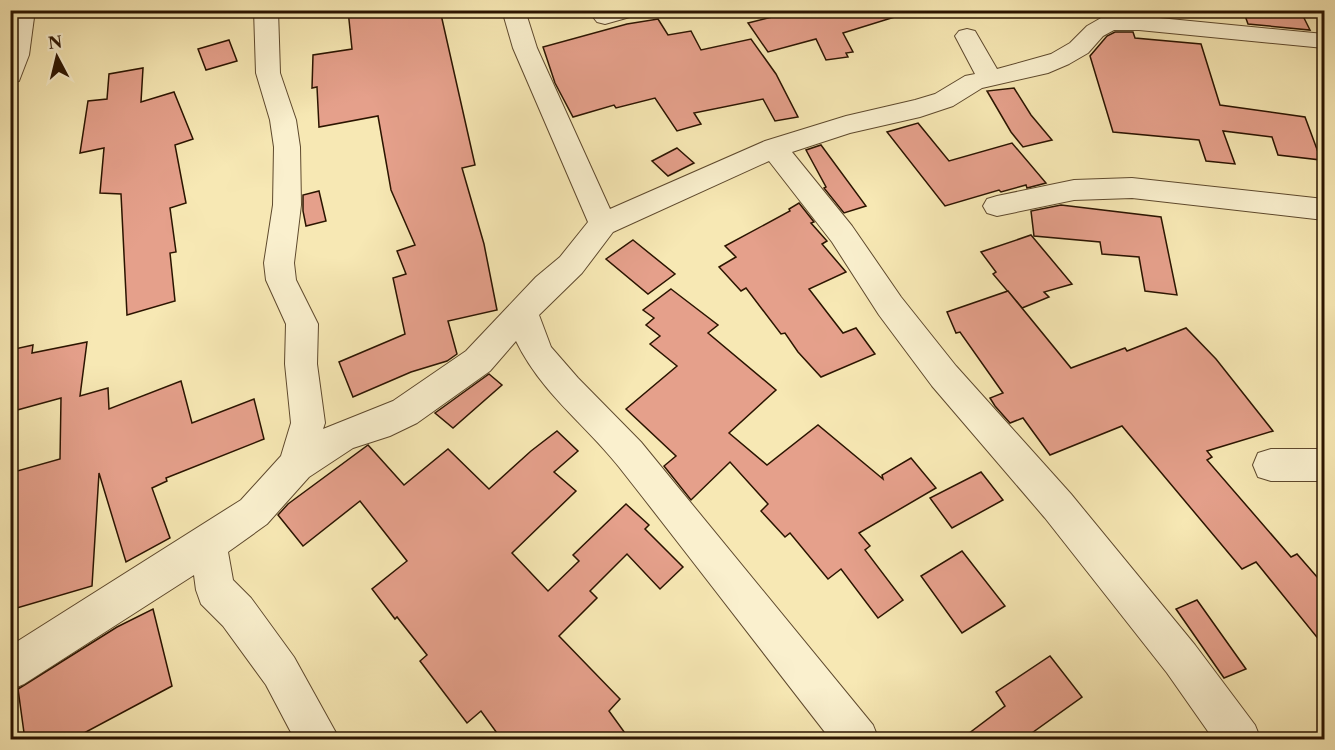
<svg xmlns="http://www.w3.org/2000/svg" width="1335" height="750" font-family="'Libre Caslon Text',serif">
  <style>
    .building { fill: #e5a08b; stroke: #2b1400; stroke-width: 1.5 }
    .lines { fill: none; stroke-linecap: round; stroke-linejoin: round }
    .minor-casing { stroke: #5e492d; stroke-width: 2 }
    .minor { fill: #faf0ce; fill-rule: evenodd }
  </style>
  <rect width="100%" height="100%" fill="#f7e8b4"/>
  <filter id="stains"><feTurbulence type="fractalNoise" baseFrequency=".00333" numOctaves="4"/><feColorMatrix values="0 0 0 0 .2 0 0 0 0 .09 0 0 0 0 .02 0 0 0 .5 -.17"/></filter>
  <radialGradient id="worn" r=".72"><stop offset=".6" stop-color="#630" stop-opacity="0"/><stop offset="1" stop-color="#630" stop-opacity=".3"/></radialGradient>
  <g class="building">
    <polygon points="348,10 440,10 475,165 462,168 484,244 497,310 448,321 457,354 447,361 411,372 353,397 339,362 405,334 393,278 406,274 397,251 415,245 391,190 378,116 319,127 317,87 312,88 313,55 352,49"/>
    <polygon points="800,10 897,10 898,16 843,33 853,52 846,53 848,57 826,60 816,39 768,52 748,23"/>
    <polygon points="1243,10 1300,10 1310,30 1248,24"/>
    <polygon points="658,19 668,35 691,31 701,50 751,39 776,74 798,117 775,121 763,99 694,113 701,124 677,131 655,98 616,108 614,105 573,117 555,83 543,47 627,24"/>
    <polygon points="1115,32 1133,32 1135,38 1201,44 1220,105 1305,117 1321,160 1278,155 1272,137 1223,131 1235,164 1206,161 1199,140 1113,132 1090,56 1107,36"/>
    <polygon points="229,40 237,61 206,70 198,49"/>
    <polygon points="143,68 141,102 174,92 193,139 175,145 186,203 170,208 176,252 170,253 175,301 127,315 121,194 100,193 104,148 80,153 88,101 107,99 109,74"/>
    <polygon points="1014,88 1031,115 1052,140 1023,147 1011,132 987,91"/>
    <polygon points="918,123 949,161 1012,143 1046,183 1027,188 1026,185 1001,192 999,190 945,206 887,132"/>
    <polygon points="821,145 866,206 844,213 824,188 826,187 806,150"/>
    <polygon points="677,148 694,163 668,176 652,161"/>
    <polygon points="319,191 326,221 306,226 303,211 303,195"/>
    <polygon points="799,203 814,222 811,223 827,241 822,244 846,272 809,289 843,333 856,328 875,354 821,377 798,352 785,333 781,334 746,288 741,291 719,267 736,257 725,246 790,211 789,209"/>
    <polygon points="1061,205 1161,217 1177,295 1145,291 1139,257 1102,254 1100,242 1034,236 1031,211"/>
    <polygon points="1031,235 1072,284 1044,292 1049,297 1022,308 993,274 996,272 981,252"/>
    <polygon points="633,240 675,274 648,294 606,259"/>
    <polygon points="671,289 718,325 708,333 776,390 729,433 767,465 818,425 883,479 882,475 911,458 936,488 859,533 870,546 865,550 903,600 878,618 841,569 828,579 790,533 785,537 761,511 768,504 730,462 691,500 664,466 676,456 626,409 677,366 650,344 660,336 646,325 654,318 643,310"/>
    <polygon points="1008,291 1071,368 1125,348 1127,351 1186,328 1216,359 1273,431 1207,451 1212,457 1207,460 1291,557 1297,554 1324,585 1324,646 1256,562 1242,569 1122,426 1050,455 1023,418 1010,423 995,406 990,398 1003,393 960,332 956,333 947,312"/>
    <polygon points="87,342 80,396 108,388 109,409 181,381 192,423 254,399 264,439 166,478 167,481 152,488 170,538 126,562 99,473 92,586 10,610 10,473 60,459 61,398 10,412 10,350 33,345 32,353"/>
    <polygon points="489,374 502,385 453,428 435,413"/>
    <polygon points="557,431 578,451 554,472 576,491 512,553 548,591 579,561 573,555 626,504 649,525 645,529 683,567 660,589 627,554 590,591 597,598 559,636 620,699 609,711 630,740 502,740 481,711 467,723 420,661 427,655 397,617 395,619 372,589 407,561 360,501 303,546 278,515 288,504 368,445 404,485 448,449 489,489 531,451"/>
    <polygon points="981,472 1003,500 952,528 930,498"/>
    <polygon points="962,551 1005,606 962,633 921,576"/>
    <polygon points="1197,600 1246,669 1224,678 1176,609"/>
    <polygon points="153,609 172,686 71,740 25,740 18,689 117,627"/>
    <polygon points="1050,656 1082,697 1022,740 960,740 1005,706 996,692"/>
  </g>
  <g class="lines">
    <g class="minor-casing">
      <g id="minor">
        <polygon points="11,10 35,10 29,55 19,81 10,83"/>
        <path d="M254,10H278L280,73L296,120L300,147L301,205L294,263L296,280L318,324L317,364L325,423L323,429L393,401L466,351L536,277L560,257L588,222L513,48L502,10H525L537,48L610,209L765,141L846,116L915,100L935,94L965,76L975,74L955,36L959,31L967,29L975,31L997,69L1051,54L1070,43L1087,26L1101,18L1139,16L1324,34V48L1139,30H1114L1103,36L1088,53L1069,64L1048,73L982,88L953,106L920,117L850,133L792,152L852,226L901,297L956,366L1071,494L1195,645L1255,725L1261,740H1214L1167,673L1045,518L932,386L879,315L832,242L769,161L613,232L582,273L539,315L551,347L578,378L641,442L873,725L879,740H831C760,649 690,557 619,467C584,423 542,394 516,341L490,371L417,423L390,436L353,448L309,477L267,524L228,552L233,580L251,598L294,657L340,740H295L266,685L223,626L201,604L196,590L194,575L24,684L10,690V646L241,500L281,456L291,423L285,364L286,324L266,280L264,263L273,205L274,147L270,120L256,73Z"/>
        <polygon points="602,10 640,10 637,15 605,24 597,22 593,17 597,12"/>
        <polygon points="1132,178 1324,199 1324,220 1132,198 1074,200 997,216 987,213 983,206 987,199 997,196 1074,180"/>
        <polygon points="1271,449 1324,449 1324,481 1271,481 1258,477 1253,465 1258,453"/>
      </g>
    </g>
    <use href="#minor" class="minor"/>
  </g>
  <rect width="1335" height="750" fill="none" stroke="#f7e8b4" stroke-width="36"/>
  <rect x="12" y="12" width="1311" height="726" fill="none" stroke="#2b1400" stroke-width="3"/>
  <rect x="18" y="18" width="1299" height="714" fill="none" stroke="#2b1400" stroke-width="1.5"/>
  <g transform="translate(57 57) rotate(353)" stroke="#faf0ce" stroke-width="4.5" paint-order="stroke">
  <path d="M0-4.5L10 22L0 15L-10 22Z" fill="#2b1400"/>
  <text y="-9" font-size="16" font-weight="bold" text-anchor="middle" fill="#2b1400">N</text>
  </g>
  <rect width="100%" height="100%" filter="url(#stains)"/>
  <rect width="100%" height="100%" fill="url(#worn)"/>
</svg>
